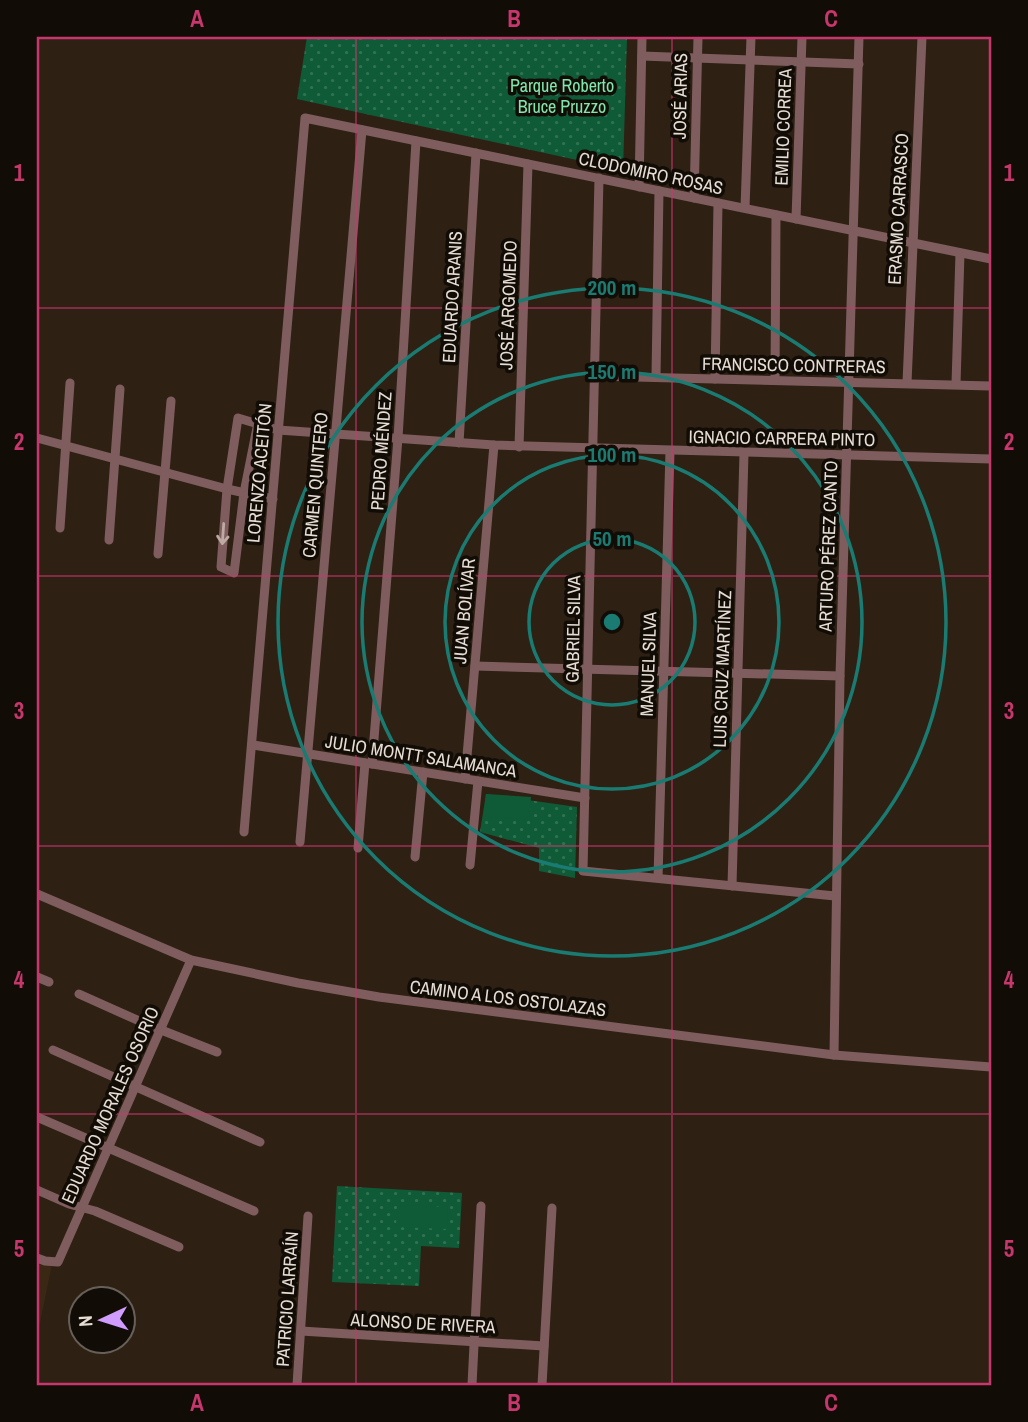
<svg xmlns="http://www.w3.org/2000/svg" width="1028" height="1422" font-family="'Archivo Narrow',sans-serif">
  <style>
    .built { fill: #3a2815 }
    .grass { fill: url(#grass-dots) }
    .pitch { fill: #0f5b37 }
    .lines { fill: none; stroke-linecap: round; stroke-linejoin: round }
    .street { stroke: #7f5d5e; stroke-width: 9 }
    .oneway { stroke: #bdaaa5 }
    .grid { fill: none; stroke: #c7366d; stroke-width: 2; stroke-opacity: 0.55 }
    .ring { fill: none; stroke: #1a7b73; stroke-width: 3.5 }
    .labels { text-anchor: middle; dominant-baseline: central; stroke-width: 7; stroke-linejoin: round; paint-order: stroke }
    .park-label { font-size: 18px; fill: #80e7ac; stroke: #120c07 }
    .street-label { font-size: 18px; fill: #e6ddd4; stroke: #120c07 }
    .centre { fill: #1a7b73; stroke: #120c07; stroke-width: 3.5 }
    .ring-label { font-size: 21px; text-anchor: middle; font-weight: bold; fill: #1a7b73; stroke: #120c07; stroke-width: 7; stroke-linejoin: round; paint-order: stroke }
    .neatline { fill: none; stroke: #c7366d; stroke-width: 2.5 }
    .grid-label { font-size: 23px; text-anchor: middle; font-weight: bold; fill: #c7366d }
  </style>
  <defs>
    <pattern id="grass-dots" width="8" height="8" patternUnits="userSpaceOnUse" patternTransform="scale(1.75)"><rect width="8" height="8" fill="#0f5b37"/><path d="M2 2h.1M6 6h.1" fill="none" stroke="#327253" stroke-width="1.8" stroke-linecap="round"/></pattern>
  </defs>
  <rect width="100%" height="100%" fill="#2e2113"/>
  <polygon class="built" points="52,1264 37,1337 37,1265"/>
  <g class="grass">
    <polygon points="307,37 627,37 623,170 297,99"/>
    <polygon points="486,794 577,807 575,878 539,871 539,848 480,832"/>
    <polygon points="337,1186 462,1193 459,1248 421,1246 419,1286 332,1282"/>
  </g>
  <g class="pitch">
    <polygon points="486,794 531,797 529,820 484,817"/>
    <polygon points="397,1205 448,1207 447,1229 396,1227"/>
  </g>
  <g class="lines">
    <g class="street">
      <polyline points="642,56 859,64"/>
      <polyline points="599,178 583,871 835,896"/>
      <polyline points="639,187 642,37"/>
      <polyline points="694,198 698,37"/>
      <polyline points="745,208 751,37"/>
      <polyline points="796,219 802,37"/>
      <polyline points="595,376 991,386"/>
      <polyline points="656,377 659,191"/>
      <polyline points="715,379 718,203"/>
      <polyline points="775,380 776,215"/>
      <polyline points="907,383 922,37"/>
      <polyline points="956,384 960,253"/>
      <polyline points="258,423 244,493 234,573 221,567 227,489 238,418 278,430 494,445 991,459"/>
      <polyline points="37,438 227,489 273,499"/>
      <polyline points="459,443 476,153"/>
      <polyline points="519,447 528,164"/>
      <polyline points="60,528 70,383"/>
      <polyline points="109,540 120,389"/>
      <polyline points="158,554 171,401"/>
      <polyline points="475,666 840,676"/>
      <polyline points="253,745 585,798"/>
      <polyline points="372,764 398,438 416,141"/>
      <polyline points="465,779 494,445"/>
      <polyline points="244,832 305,118 991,259"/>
      <polyline points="300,842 362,130"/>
      <polyline points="358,848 365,763"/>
      <polyline points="415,857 423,772"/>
      <polyline points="470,865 478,781"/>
      <polyline points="658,878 670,451"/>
      <polyline points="732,886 744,453"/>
      <polyline points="37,894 191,960 298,983 379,997 834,1055 991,1067"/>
      <polyline points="37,977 49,982"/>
      <polyline points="79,994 146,1024 217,1052"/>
      <polyline points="53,1050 260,1142"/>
      <polyline points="834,1055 840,676 859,37"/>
      <polyline points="37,1117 254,1211"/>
      <polyline points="37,1190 69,1204 95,1211 179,1247"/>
      <polyline points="37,1258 45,1261 58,1262 191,960"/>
      <polyline points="301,1331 544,1346"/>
      <polyline points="297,1385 308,1216"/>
      <polyline points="472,1385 481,1206"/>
      <polyline points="542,1385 552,1208"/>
    </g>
  </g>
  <defs><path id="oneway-shaft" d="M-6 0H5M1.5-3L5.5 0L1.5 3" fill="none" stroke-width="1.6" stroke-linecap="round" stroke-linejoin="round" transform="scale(1.75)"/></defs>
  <use class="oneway" href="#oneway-shaft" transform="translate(223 534) rotate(94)"/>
  <path class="grid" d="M356,37V1385M672,37V1385M37,308H991M37,576H991M37,846H991M37,1114H991"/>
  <g class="ring">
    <circle cx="612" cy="622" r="83"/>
    <circle cx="612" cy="622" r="167"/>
    <circle cx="612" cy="622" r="250"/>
    <circle cx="612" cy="622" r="334"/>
  </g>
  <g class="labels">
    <g class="park-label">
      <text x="562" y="85">Parque Roberto<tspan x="562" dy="21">Bruce Pruzzo</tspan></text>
    </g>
    <g class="street-label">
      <text transform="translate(680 96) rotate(-89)">JOSÉ ARIAS</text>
      <text transform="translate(783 127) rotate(-88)">EMILIO CORREA</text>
      <text transform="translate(651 173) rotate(12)">CLODOMIRO ROSAS</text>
      <text transform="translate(898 209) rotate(-87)">ERASMO CARRASCO</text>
      <text transform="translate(452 297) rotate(-87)">EDUARDO ARANIS</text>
      <text transform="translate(508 305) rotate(-88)">JOSÉ ARGOMEDO</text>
      <text transform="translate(794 365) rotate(1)">FRANCISCO CONTRERAS</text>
      <text transform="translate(782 438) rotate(1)">IGNACIO CARRERA PINTO</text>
      <text transform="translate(381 451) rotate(-86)">PEDRO MÉNDEZ</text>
      <text transform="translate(259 473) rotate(-85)">LORENZO ACEITÓN</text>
      <text transform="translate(315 485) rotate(-85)">CARMEN QUINTERO</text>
      <text transform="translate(828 546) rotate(-88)">ARTURO PÉREZ CANTO</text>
      <text transform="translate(464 611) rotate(-85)">JUAN BOLÍVAR</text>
      <text transform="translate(573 629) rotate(-89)">GABRIEL SILVA</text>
      <text transform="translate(648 664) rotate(-88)">MANUEL SILVA</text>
      <text transform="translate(722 669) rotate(-88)">LUIS CRUZ MARTÍNEZ</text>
      <text transform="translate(421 756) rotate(9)">JULIO MONTT SALAMANCA</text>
      <text transform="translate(508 998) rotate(7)">CAMINO A LOS OSTOLAZAS</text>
      <text transform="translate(110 1105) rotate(-66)">EDUARDO MORALES OSORIO</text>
      <text transform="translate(287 1299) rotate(-86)">PATRICIO LARRAÍN</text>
      <text transform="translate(423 1323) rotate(3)">ALONSO DE RIVERA</text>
    </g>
  </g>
  <circle cx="612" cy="622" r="10" class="centre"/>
  <g class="ring-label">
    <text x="612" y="295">200 m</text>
    <text x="612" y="379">150 m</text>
    <text x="612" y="462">100 m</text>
    <text x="612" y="546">50 m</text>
  </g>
  <rect width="1028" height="1422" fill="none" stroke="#120c07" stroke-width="77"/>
  <g transform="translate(102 1320) rotate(266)"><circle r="33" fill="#120c07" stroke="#676059" stroke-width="2"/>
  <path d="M0-5L12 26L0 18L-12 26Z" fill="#d09dff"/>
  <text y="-10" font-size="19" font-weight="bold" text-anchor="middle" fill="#e6ddd4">N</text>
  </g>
  <rect x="38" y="38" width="952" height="1346" class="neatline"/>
  <g class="grid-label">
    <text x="197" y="27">A</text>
    <text x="514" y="27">B</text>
    <text x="831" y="27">C</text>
    <text x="19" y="181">1</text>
    <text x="1009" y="181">1</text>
    <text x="19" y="450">2</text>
    <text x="1009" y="450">2</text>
    <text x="19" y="719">3</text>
    <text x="1009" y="719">3</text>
    <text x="19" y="988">4</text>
    <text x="1009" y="988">4</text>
    <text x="19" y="1257">5</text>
    <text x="1009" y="1257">5</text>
    <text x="197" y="1411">A</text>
    <text x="514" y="1411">B</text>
    <text x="831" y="1411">C</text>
  </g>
</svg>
